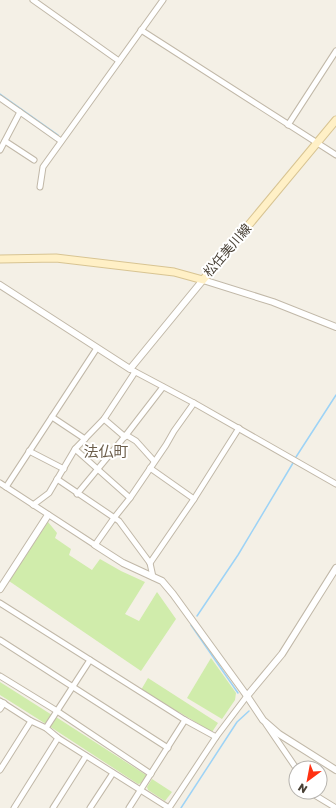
<svg xmlns="http://www.w3.org/2000/svg" width="336" height="808" font-family="'Golos Text','Noto Sans JP',sans-serif">
  <style>
    .green { fill: #d0ecab }
    .lines { fill: none; stroke-linecap: round; stroke-linejoin: round }
    .stream { stroke: #9dd3f6; stroke-width: 1.5 }
    .minor-casing { stroke: #c1b8a8; stroke-width: 7 }
    .tertiary-casing { stroke: #c1b8a8; stroke-width: 8 }
    .secondary-casing { stroke: #d8c492; stroke-width: 9 }
    .minor { stroke: #fff; stroke-width: 5 }
    .tertiary { stroke: #fff; stroke-width: 6 }
    .secondary { stroke: #fff0c6; stroke-width: 7 }
    .labels { text-anchor: middle; dominant-baseline: central; stroke-width: 4; stroke-linejoin: round; paint-order: stroke }
    .street-label { font-size: 13px; fill: #484035; stroke: #fff }
    .quarter-label { font-size: 15px; fill: #6c5e4b; stroke: #fff }
  </style>
  <rect width="100%" height="100%" fill="#f4f0e6"/>
  <g class="green">
    <polygon points="48,522 57,533 55,538 71,549 69,555 92,570 100,559 121,571 145,582 125,614 139,621 157,592 176,619 141,671 9,581"/>
    <polygon points="211,658 236,693 235,700 222,719 187,698"/>
    <polygon points="148,678 218,723 212,732 179,712 173,711 141,690"/>
    <polygon points="0,682 52,715 46,724 0,695"/>
    <polygon points="56,717 146,775 146,777 142,783 138,784 49,726"/>
    <polygon points="152,779 172,792 165,801 148,790 147,787"/>
  </g>
  <g class="lines">
    <g class="stream">
      <polyline points="0,94 58,135"/>
      <polyline points="296,457 336,395"/>
      <polyline points="197,616 238,555 293,463"/>
      <polyline points="191,625 238,693"/>
      <polyline points="181,808 237,722 249,711"/>
    </g>
    <g class="minor-casing">
      <g id="minor">
        <polyline points="33,0 119,61"/>
        <polyline points="141,30 336,155"/>
        <polyline points="0,98 20,112 0,150"/>
        <polyline points="20,112 61,141"/>
        <polyline points="288,125 336,51"/>
        <polyline points="5,141 34,160"/>
        <polyline points="40,187 43,167 163,0"/>
        <polyline points="130,369 194,403 336,484"/>
        <polyline points="52,417 85,439"/>
        <polyline points="104,419 125,437"/>
        <polyline points="126,435 136,441 154,461"/>
        <polyline points="75,449 130,498"/>
        <polyline points="29,451 64,469"/>
        <polyline points="150,468 194,499"/>
        <polyline points="57,479 119,521 150,563 153,577"/>
        <polyline points="0,483 95,545 114,518 130,498 166,445 174,431 194,403"/>
        <polyline points="6,487 97,348"/>
        <polyline points="77,494 126,435 163,387"/>
        <polyline points="33,505 49,493 75,449 104,419 135,372"/>
        <polyline points="150,563 194,499 239,428"/>
        <polyline points="0,603 185,720 216,737"/>
        <polyline points="0,640 168,748"/>
        <polyline points="0,676 57,711 151,774"/>
        <polyline points="0,701 31,721 46,728 58,738 169,808"/>
        <polyline points="0,709 4,703"/>
        <polyline points="266,724 296,768"/>
        <polyline points="46,728 90,660"/>
        <polyline points="0,770 31,721"/>
        <polyline points="312,792 313,794 336,808"/>
        <polyline points="14,808 58,738"/>
        <polyline points="53,808 86,756"/>
        <polyline points="90,808 113,773"/>
        <polyline points="129,808 185,720"/>
        <polyline points="169,808 216,737 247,696"/>
      </g>
    </g>
    <g class="tertiary-casing">
      <g id="tertiary">
        <polyline points="0,285 130,369 203,280 273,302 336,327"/>
        <polyline points="95,545 123,563 162,581 173,594 247,696 282,654 336,568"/>
        <polyline points="0,589 48,515"/>
        <polyline points="247,696 263,720 279,734 336,770"/>
      </g>
    </g>
    <g class="secondary-casing">
      <polyline id="secondary" points="0,259 56,258 174,272 203,280 336,120"/>
    </g>
    <use href="#minor" class="minor"/>
    <use href="#tertiary" class="tertiary"/>
    <use href="#secondary" class="secondary"/>
  </g>
  <g class="labels">
    <g class="street-label">
      <text transform="translate(227 250) rotate(-49)">松任美川線</text>
    </g>
    <g class="quarter-label">
      <text x="106" y="451">法仏町</text>
    </g>
  </g>
  <g transform="translate(308 780) rotate(212)"><circle r="19" fill="#ffffff" stroke="#b6b3ae"/>
  <path d="M0-3L7 15L0 10L-7 15Z" fill="#ff3213"/>
  <text y="-6" font-size="11" font-weight="bold" text-anchor="middle" fill="#484035">N</text>
  </g>
</svg>
